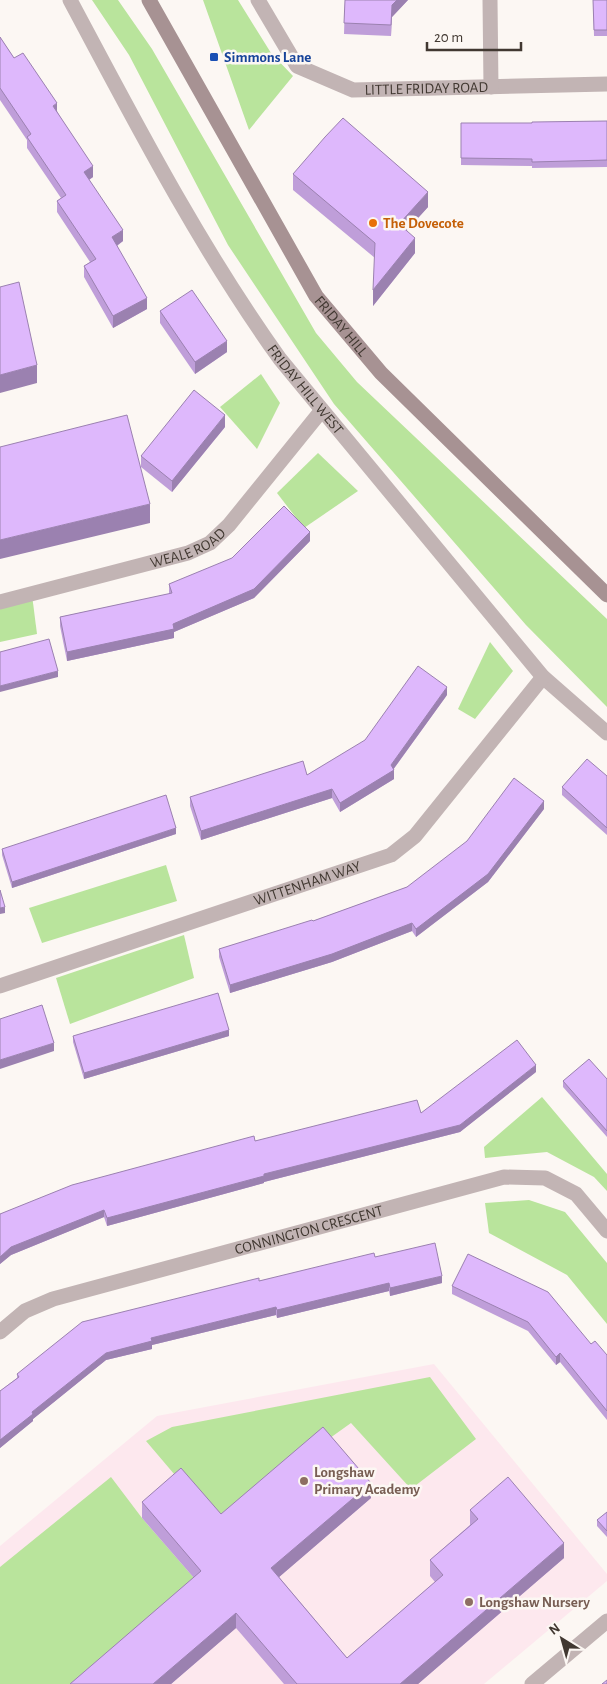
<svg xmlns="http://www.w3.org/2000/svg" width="607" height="1684" font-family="'Alegreya Sans',sans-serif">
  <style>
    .education { fill: #fde8ee }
    .green { fill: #b9e49c }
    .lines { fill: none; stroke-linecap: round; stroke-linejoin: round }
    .minor { stroke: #c2b4b4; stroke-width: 15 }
    .secondary { stroke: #a79293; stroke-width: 15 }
    .wall { fill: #bf9ed9 }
    .shaded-wall { fill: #9b81b0 }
    .building { fill: #deb8fc; stroke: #9b81b0 }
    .transit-dot { fill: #1a4fb4; stroke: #fcf7f3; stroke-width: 2 }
    .food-dot { fill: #e8710a; stroke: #fcf7f3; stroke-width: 2 }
    .education-dot { fill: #8d6e63; stroke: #fcf7f3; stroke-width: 2 }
    .labels { text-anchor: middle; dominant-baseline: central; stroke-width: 5; stroke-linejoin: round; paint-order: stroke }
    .transit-label { font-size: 15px; font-weight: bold; fill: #164399; stroke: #fcf7f3; text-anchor: start }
    .street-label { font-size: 15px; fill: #413831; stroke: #fcf7f3 }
    .food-label { font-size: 15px; font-weight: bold; fill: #c56008; stroke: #fcf7f3; text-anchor: start }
    .education-label { font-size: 15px; font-weight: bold; fill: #785e54; stroke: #fcf7f3; text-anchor: start }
  </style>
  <rect width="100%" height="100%" fill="#fcf7f3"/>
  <polygon class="education" points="434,1364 607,1574 607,1581 484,1684 0,1684 0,1546 157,1416"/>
  <g class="green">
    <polygon points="92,0 118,0 152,49 316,333 357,382 607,619 607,707 526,625 334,404 228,245 129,55"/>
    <polygon points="203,0 238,0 271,53 293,76 249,130"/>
    <polygon points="261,374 280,403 257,449 220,407"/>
    <polygon points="318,453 358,491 304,528 277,493"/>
    <polygon points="32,595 37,634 0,642 0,603"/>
    <polygon points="490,642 513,671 475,719 458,709"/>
    <polygon points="166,865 177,901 42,943 29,908"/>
    <polygon points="184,935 194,978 70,1024 56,978"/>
    <polygon points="542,1097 607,1174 607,1191 594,1177 547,1152 485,1158 484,1147"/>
    <polygon points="529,1200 565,1212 607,1263 607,1324 567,1275 489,1233 485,1203"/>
    <polygon points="430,1377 476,1439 411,1489 351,1423 323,1443 220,1528 146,1441 172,1427"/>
    <polygon points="111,1477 142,1518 201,1586 88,1684 0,1684 0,1567"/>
  </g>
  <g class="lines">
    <g class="minor">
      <path id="s1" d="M70,0C135,122 199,246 280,359L543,677L607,733"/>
      <path id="s2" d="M258,0L297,66L353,90L607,84"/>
      <polyline points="490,0 491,87"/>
      <path id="s3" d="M0,602L188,553L210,543L229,525L322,410"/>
      <path id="s4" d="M0,986L391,855L415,836L543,677"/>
      <path id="s5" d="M0,1332L25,1311L53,1299L504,1177L545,1178L576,1194L607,1231"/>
      <polyline points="532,1684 607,1621"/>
    </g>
    <path class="secondary" id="s6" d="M149,0L316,296L381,373L607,595"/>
  </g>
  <g class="wall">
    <polygon points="345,0 408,0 392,17 391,36 344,34"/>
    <polygon points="593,0 607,0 607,36 594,36"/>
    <polygon points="0,37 14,58 57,111 93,177 89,180 123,241 117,246 147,309 113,328 84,277 84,266 90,262 57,212 57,201 61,198 27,148 27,140 0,100"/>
    <polygon points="607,121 607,167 532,168 532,166 461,165 461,123 532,123"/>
    <polygon points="293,174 428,207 407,230 415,253 373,306 375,258 293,190"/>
    <polygon points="160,311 227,352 195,374 160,323"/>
    <polygon points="225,427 172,492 141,467 141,456"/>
    <polygon points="310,541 254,598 174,632 174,638 67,661 60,626 60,617 169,594 169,584"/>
    <polygon points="447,695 393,770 394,779 340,812 332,798 201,840 190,806 190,797 307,775"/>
    <polygon points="607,776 607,835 562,795 562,787"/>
    <polygon points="544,809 488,882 416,937 412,931 332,962 230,993 219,957 219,949 313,921 407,887"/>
    <polygon points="176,834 12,888 2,855 2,849"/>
    <polygon points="73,1036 229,1036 84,1079 73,1042"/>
    <polygon points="536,1072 460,1132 264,1182 264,1183 107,1226 104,1217 11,1255 0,1264 0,1214 255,1141 421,1113"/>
    <polygon points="607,1079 607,1137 563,1087 563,1081"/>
    <polygon points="375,1257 442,1283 390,1296 389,1291 277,1318 276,1315 152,1345 152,1349 106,1360 33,1419 33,1421 0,1448 0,1391 17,1378 17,1374 259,1281"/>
    <polygon points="452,1286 591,1344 607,1355 607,1420 560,1362 556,1365 528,1331 452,1294"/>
    <polygon points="371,1498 279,1577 347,1658 435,1582 430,1576 430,1560 470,1525 470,1510 564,1558 418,1684 284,1684 236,1628 171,1684 70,1684 194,1578 142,1518 142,1502 221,1514"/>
    <polygon points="607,1512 607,1537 597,1526 597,1520"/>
  </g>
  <g class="shaded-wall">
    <polygon points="397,0 408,0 392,17 391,36 392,5"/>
    <polygon points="57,103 57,114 53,106"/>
    <polygon points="93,166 93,177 84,183 84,172"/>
    <polygon points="428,192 428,207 399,239 399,224"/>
    <polygon points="123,230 123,241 112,249 112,237"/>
    <polygon points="415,238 415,253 373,306 373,290"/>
    <polygon points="147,298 147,309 113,328 113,316"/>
    <polygon points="227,341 227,352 195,374 195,362"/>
    <polygon points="37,365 37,383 0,393 0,375"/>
    <polygon points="225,415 225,427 172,492 172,481"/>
    <polygon points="150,504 150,523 0,559 0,540"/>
    <polygon points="310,532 310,541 254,598 174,632 174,638 67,661 67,652 173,624"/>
    <polygon points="58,671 58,677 0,692 0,686"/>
    <polygon points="447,687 447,695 392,771 394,770 394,779 340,812 340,803 391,765"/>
    <polygon points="332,789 332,798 201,840 201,831"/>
    <polygon points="544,801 544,809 488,882 416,937 416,929"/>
    <polygon points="176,828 176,834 12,888 12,882"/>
    <polygon points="5,907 5,913 0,914 0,908"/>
    <polygon points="412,923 412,931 332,962 230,993 230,985"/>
    <polygon points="229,1030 229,1036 84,1079 84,1073"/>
    <polygon points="54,1043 54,1051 0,1069 0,1060"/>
    <polygon points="536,1065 536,1072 460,1132 264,1182 264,1183 107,1226 107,1218 264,1174 460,1125"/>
    <polygon points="104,1210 104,1217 11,1255 0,1264 0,1257 11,1247"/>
    <polygon points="442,1276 442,1283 390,1296 390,1288"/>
    <polygon points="389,1283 389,1291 277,1318 277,1310"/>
    <polygon points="276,1307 276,1315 152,1345 152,1349 106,1360 33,1419 33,1421 0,1448 0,1440 32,1412 106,1353 151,1338"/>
    <polygon points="560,1353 560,1362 556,1365 556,1357"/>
    <polygon points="371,1483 371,1498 271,1584 271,1568"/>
    <polygon points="564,1543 564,1558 418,1684 400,1684"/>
    <polygon points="236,1613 236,1628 171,1684 153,1684"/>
  </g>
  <g class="building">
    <polygon points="345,0 397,0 392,5 391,25 344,23"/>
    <polygon points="593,0 607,0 607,30 594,30"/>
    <polygon points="0,37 14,58 23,53 57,103 53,106 93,166 84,172 123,230 112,237 147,298 113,316 84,266 96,259 57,201 66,195 27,137 31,134 0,88"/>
    <polygon points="343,118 428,192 399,224 415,238 373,290 375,243 293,174 325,137"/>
    <polygon points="607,121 607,160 532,162 532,159 461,158 461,123 532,123 532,122"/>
    <polygon points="19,282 37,365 0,375 0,287"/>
    <polygon points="192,290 227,341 195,362 160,311"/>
    <polygon points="194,390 225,415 172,481 141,456"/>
    <polygon points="127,415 150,504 0,540 0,447"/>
    <polygon points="284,506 310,532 254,589 173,624 174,629 67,652 60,617 172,593 169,584 232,558"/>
    <polygon points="49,639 58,671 0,686 0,652"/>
    <polygon points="418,666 447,687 391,765 394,770 340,803 332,789 201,831 190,797 303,761 307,775 365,740"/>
    <polygon points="587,759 607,776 607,828 562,787"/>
    <polygon points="514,778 544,801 488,874 416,929 412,923 332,954 230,985 219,949 312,920 313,921 407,887 467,841"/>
    <polygon points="166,795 176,828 12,882 2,849"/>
    <polygon points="0,890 5,907 0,908"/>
    <polygon points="218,993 229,1030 84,1073 73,1036"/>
    <polygon points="42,1005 54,1043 0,1060 0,1019"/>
    <polygon points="517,1040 536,1065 460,1125 264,1174 264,1176 107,1218 104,1210 11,1247 0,1257 0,1214 72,1185 254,1136 255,1141 417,1100 421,1113"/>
    <polygon points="589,1059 607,1079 607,1131 563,1081"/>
    <polygon points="435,1243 442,1276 390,1288 389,1283 277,1310 276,1307 151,1338 152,1341 106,1353 32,1412 33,1414 0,1440 0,1391 19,1377 17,1374 82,1322 259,1278 259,1281 374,1253 375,1257"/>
    <polygon points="468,1254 548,1292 591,1344 595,1341 607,1355 607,1411 560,1353 556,1357 528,1322 452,1286"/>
    <polygon points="323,1427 371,1483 271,1568 347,1658 443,1575 430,1560 478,1519 470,1510 508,1477 564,1543 400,1684 297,1684 236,1613 153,1684 70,1684 201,1571 142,1502 181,1468 221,1514"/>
    <polygon points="607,1512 607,1531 597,1520"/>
    <polygon points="607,1680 607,1684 602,1684"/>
  </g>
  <rect class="transit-dot" x="209" y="52" width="10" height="10" rx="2.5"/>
  <circle class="food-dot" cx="373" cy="223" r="5"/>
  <g class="education-dot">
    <circle cx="304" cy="1481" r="5"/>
    <circle cx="469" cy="1602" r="5"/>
  </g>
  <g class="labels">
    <g class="transit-label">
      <text x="224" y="57">Simmons Lane</text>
    </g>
    <g class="street-label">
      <text stroke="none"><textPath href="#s2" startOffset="211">LITTLE FRIDAY ROAD</textPath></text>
      <text stroke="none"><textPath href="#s6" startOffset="379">FRIDAY HILL</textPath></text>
      <text stroke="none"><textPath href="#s1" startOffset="456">FRIDAY HILL WEST</textPath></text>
      <text stroke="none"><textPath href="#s3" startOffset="196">WEALE ROAD</textPath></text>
      <text stroke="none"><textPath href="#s4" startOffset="324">WITTENHAM WAY</textPath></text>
      <text stroke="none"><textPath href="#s5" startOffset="328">CONNINGTON CRESCENT</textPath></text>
    </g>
    <g class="food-label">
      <text x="383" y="223">The Dovecote</text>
    </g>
    <g class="education-label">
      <text x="314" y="1472">Longshaw<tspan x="314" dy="17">Primary Academy</tspan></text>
      <text x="479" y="1602">Longshaw Nursery</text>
    </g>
  </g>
  <g transform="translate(562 1639) rotate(323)" stroke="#fcf7f3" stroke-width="4" paint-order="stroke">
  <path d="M0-4L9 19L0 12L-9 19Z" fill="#413831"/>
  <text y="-8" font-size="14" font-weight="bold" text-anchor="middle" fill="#413831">N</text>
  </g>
  <path d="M427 42v8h94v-8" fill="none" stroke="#413831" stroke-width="2.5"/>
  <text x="434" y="42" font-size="15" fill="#413831" stroke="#fcf7f3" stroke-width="4" paint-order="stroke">20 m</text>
</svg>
